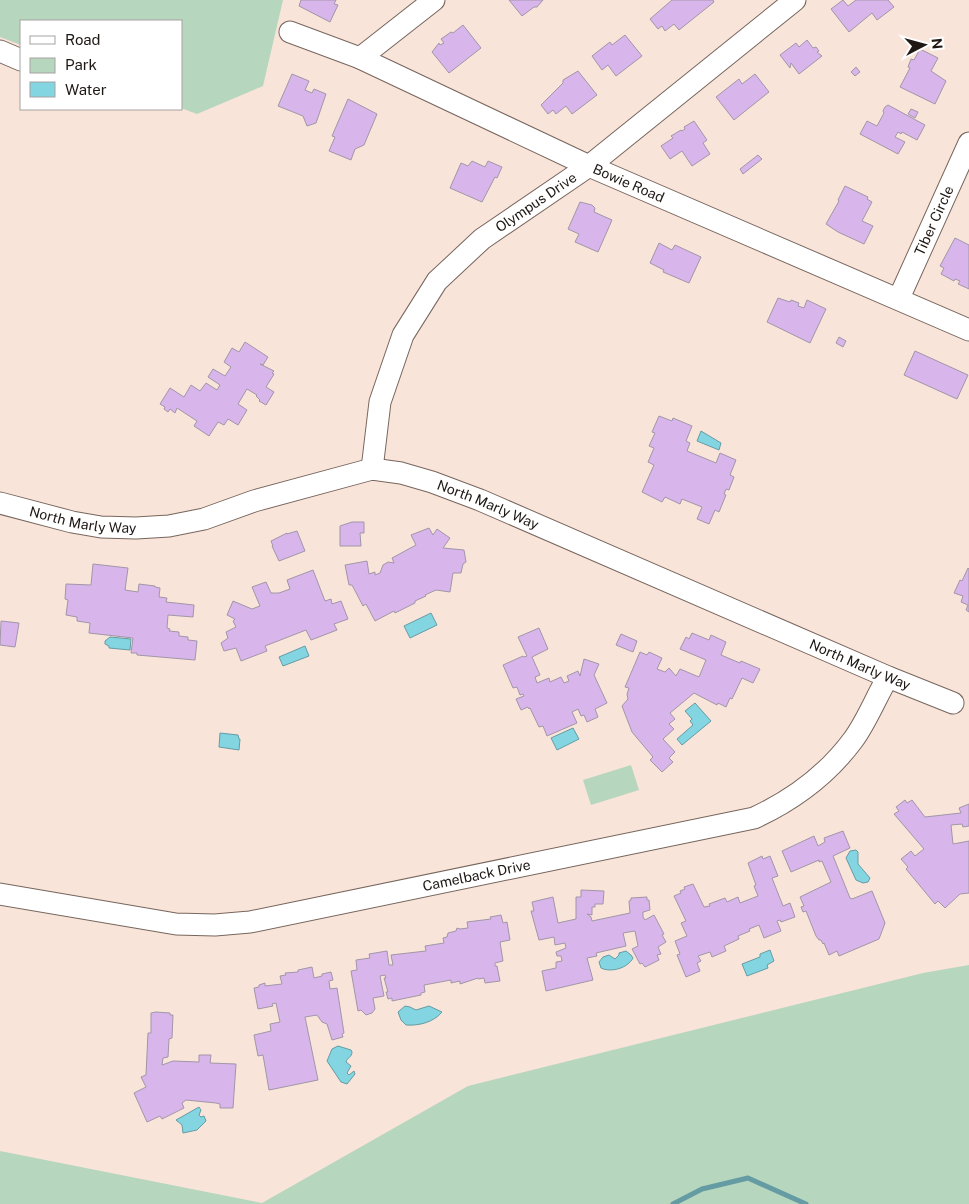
<svg xmlns="http://www.w3.org/2000/svg" width="969" height="1204" font-family="'Public Sans',sans-serif">
  <style>
    .green { fill: #b6d6bd }
    .water { fill: #83d5e1; stroke: #659ca4 }
    .lines { fill: none; stroke-linecap: round; stroke-linejoin: round }
    .stream { stroke: #659ca4; stroke-width: 5 }
    .building { fill: #d8b6eb; stroke: #a196a7 }
    .minor-casing { stroke: #77665d; stroke-width: 23 }
    .minor { stroke: #fff; stroke-width: 21 }
    .labels { text-anchor: middle; dominant-baseline: central; stroke-width: 4; stroke-linejoin: round; paint-order: stroke }
    .street-label { font-size: 14px; fill: #1e1714; stroke: #fff }
  </style>
  <rect width="100%" height="100%" fill="#f9e4da"/>
  <g class="green">
    <polygon points="0,0 283,0 263,86 197,114 181,108 181,21 21,21 21,45 0,37"/>
    <polygon points="631,765 639,790 591,805 583,780"/>
    <polygon points="969,965 969,1204 0,1204 0,1151 262,1203 468,1086 923,973"/>
  </g>
  <g class="water">
    <polygon points="701,431 721,443 719,450 697,441"/>
    <polygon points="431,613 437,625 410,638 404,626"/>
    <polygon points="110,637 131,639 130,650 109,648 109,646 105,644 105,641"/>
    <polygon points="305,646 309,656 283,666 279,657"/>
    <polygon points="695,703 711,721 682,745 677,739 693,725 690,721 692,719 685,711"/>
    <polygon points="573,728 579,739 557,750 551,738"/>
    <polygon points="220,733 238,735 239,739 240,739 239,750 219,747"/>
    <polygon points="856,850 858,852 858,864 870,878 868,882 863,883 856,880 846,858 850,851"/>
    <polygon points="770,950 774,961 767,965 768,968 747,976 742,964 760,957 760,954"/>
    <path d="M626,951L631,955L633,958C628,968 611,973 601,968L599,962L603,957L609,955L615,959L619,955V953Z"/>
    <path d="M405,1006L410,1007L416,1010L429,1006L442,1012C434,1022 419,1026 406,1025L401,1020L398,1012Z"/>
    <path d="M338,1046L351,1050L352,1052C352,1057 347,1058 346,1062L351,1066L347,1073L349,1075L354,1071L355,1074L347,1084L341,1082L327,1061L332,1049Z"/>
    <polygon points="199,1107 201,1110 199,1115 201,1117 204,1116 206,1121 197,1130 183,1133 182,1125 176,1120"/>
  </g>
  <g class="lines">
    <polyline class="stream" points="673,1204 702,1189 748,1178 806,1204"/>
  </g>
  <g class="building">
    <polygon points="301,0 336,0 334,4 338,5 330,22 299,6"/>
    <polygon points="509,0 543,0 537,7 534,7 522,16"/>
    <polygon points="672,0 713,0 714,2 679,30 674,24 665,31 662,26 658,29 650,19"/>
    <polygon points="843,0 848,6 856,0 888,0 894,7 877,20 872,13 849,32 831,9"/>
    <polygon points="463,25 481,48 449,73 432,52 439,43 440,45 444,43 441,39 451,32 453,33"/>
    <polygon points="625,35 642,56 616,76 608,65 602,70 592,56 610,42 612,45"/>
    <polygon points="807,40 813,48 816,47 819,51 817,52 822,56 799,74 791,63 790,68 780,55 796,43 799,47"/>
    <polygon points="920,49 938,58 931,71 946,81 935,104 900,87 910,68 908,67 911,59 914,60"/>
    <polygon points="856,67 860,72 855,76 851,72"/>
    <polygon points="578,71 597,95 572,114 566,106 556,114 553,110 548,114 541,105 563,83 563,80"/>
    <polygon points="292,74 309,81 305,90 312,93 314,89 326,94 316,123 307,126 303,116 278,106"/>
    <polygon points="755,74 769,92 734,120 716,97 739,79 742,84"/>
    <polygon points="348,99 377,114 364,145 355,149 351,160 329,151 335,137 332,136"/>
    <polygon points="888,105 925,125 917,140 902,132 901,134 898,132 895,137 905,142 898,154 860,134 867,121 877,126 884,113 883,111 885,107"/>
    <polygon points="911,109 918,112 915,118 908,114"/>
    <polygon points="694,121 707,140 703,143 710,154 692,166 682,151 670,159 661,146 673,138 671,136 681,130 682,131 685,129 684,127"/>
    <polygon points="758,155 762,159 743,174 740,169"/>
    <polygon points="472,161 485,167 488,161 502,167 497,178 495,177 482,202 450,188 461,163 468,166"/>
    <polygon points="845,186 868,197 867,199 872,202 862,221 873,226 864,244 838,232 826,224 839,201 838,200"/>
    <polygon points="580,202 592,205 595,208 594,212 612,220 598,252 575,242 579,234 568,229"/>
    <polygon points="955,238 969,245 969,289 958,284 960,281 955,279 954,281 941,274 944,268 940,266"/>
    <polygon points="659,243 672,250 675,245 701,257 689,283 663,272 664,270 650,263"/>
    <polygon points="778,298 790,302 791,300 799,303 798,306 804,308 807,300 826,309 810,343 767,322"/>
    <polygon points="839,337 846,341 843,347 836,343"/>
    <polygon points="245,342 268,357 263,365 260,364 274,371 272,373 274,374 266,387 274,392 266,405 259,401 260,400 256,396 257,395 247,389 238,404 247,410 238,425 228,419 224,425 218,422 209,436 194,426 197,421 177,408 175,413 170,409 168,412 164,409 165,407 160,404 170,388 184,397 191,385 200,391 206,383 217,390 220,385 208,377 213,369 225,376 231,367 224,362 232,348 239,352"/>
    <polygon points="915,351 968,375 957,399 904,375"/>
    <polygon points="659,416 672,421 673,418 692,426 686,441 690,443 687,451 716,463 720,453 736,460 730,475 734,477 729,490 726,489 724,494 726,495 719,512 715,510 709,524 697,519 702,507 682,499 680,504 665,497 662,502 642,492 654,465 648,462 654,448 649,446 655,433 652,432"/>
    <polygon points="352,522 364,522 364,533 360,533 361,546 340,546 340,526"/>
    <polygon points="429,528 433,535 437,529 450,538 443,548 464,550 466,562 463,564 461,573 453,573 450,592 436,590 425,595 426,596 415,601 415,603 395,613 394,611 375,621 366,604 363,606 352,585 349,585 345,565 367,561 369,574 375,572 375,575 380,573 383,565 388,562 394,563 392,558 416,545 411,535"/>
    <polygon points="297,531 305,551 279,561 272,546 273,546 271,541 287,533 287,534"/>
    <polygon points="93,564 128,568 125,590 138,592 139,584 155,586 155,587 160,588 159,597 167,598 166,602 194,605 193,617 168,615 167,628 170,629 169,631 179,632 179,636 188,637 188,640 197,641 195,660 137,655 137,653 131,653 133,638 89,633 90,623 77,621 77,617 66,615 68,600 65,599 66,584 91,585"/>
    <polygon points="968,568 969,569 969,612 966,610 968,605 961,602 963,596 954,593 960,580 962,581"/>
    <polygon points="313,570 325,601 331,599 332,604 341,601 348,619 334,624 337,630 311,640 306,630 265,646 267,651 241,661 236,648 224,651 221,643 228,638 226,632 236,627 233,621 235,619 227,615 233,601 252,609 260,606 252,587 266,582 271,593 279,593 290,589 287,580"/>
    <polygon points="1,621 19,623 15,647 0,645"/>
    <polygon points="539,628 548,649 532,657 540,675 535,677 537,683 549,678 550,682 561,677 564,683 569,681 567,676 578,671 580,676 584,659 599,664 594,675 607,703 595,709 598,717 587,722 584,715 581,716 578,709 572,712 577,723 547,736 543,726 539,727 530,708 529,709 528,707 521,710 516,699 524,696 523,694 520,695 517,687 513,688 503,665 523,656 524,657 527,656 518,637"/>
    <polygon points="692,633 709,640 711,635 726,642 721,655 740,663 741,661 760,669 753,683 742,678 732,699 730,698 726,707 718,703 717,705 694,693 670,713 675,719 669,724 674,729 663,739 675,752 669,758 673,762 662,772 650,760 653,757 632,732 622,706 628,699 627,694 629,688 625,687 640,652 647,655 649,652 662,658 657,669 665,672 669,668 676,676 680,669 699,677 706,660 680,649 686,637 689,639"/>
    <polygon points="621,634 637,641 633,652 616,645"/>
    <polygon points="905,800 907,803 912,800 925,817 961,813 959,808 969,804 969,826 963,827 962,824 951,825 953,844 969,841 969,893 960,894 945,908 938,901 935,904 906,869 908,867 901,859 911,851 915,856 924,849 894,814 899,811 896,807"/>
    <polygon points="843,831 850,848 833,856 850,898 852,899 872,891 885,923 879,939 839,956 837,951 829,955 824,943 823,944 821,940 819,940 816,936 806,911 803,912 801,907 804,906 800,897 831,882 822,861 819,862 819,860 791,872 782,851 814,836 818,846 825,842 824,838"/>
    <polygon points="762,856 763,859 770,856 778,876 772,878 783,906 790,903 795,917 781,922 780,920 777,921 781,931 764,938 759,925 749,929 750,931 738,936 739,939 724,946 726,951 712,957 710,952 698,956 701,961 697,963 700,971 686,977 677,955 680,954 675,941 687,936 681,923 686,921 674,896 681,893 680,891 685,889 684,887 693,884 704,907 710,906 709,904 725,898 727,902 738,897 740,903 758,896 754,886 756,885 748,863"/>
    <polygon points="581,890 604,891 603,904 595,904 595,907 592,907 592,915 587,914 591,917 592,921 630,913 629,901 631,900 631,898 647,897 647,900 649,900 650,910 643,912 643,917 645,920 654,915 664,934 662,935 666,942 658,947 661,954 657,955 659,960 645,967 642,963 640,964 632,949 638,946 635,931 623,933 626,946 596,953 597,956 587,958 593,980 546,991 542,971 556,968 556,962 562,961 561,956 557,956 556,952 566,948 565,943 555,945 554,937 539,940 531,911 534,911 532,902 553,897 558,923 576,919 576,897 581,897"/>
    <polygon points="501,915 503,923 507,922 510,940 500,942 503,961 495,963 495,966 497,966 500,981 485,983 484,978 478,979 478,978 460,984 460,981 451,983 451,980 424,985 425,992 421,993 421,995 392,1001 392,998 388,999 386,992 388,992 384,978 386,978 385,975 380,976 384,996 373,998 375,1009 372,1013 366,1015 361,1010 358,1011 351,971 357,970 356,960 370,958 369,954 387,951 389,965 393,965 391,955 426,951 425,946 444,943 443,938 447,937 448,933 456,931 457,928 460,929 468,928 467,922 491,919 490,917"/>
    <polygon points="312,967 314,978 322,976 322,974 331,972 333,980 329,981 330,989 337,988 344,1033 342,1034 343,1037 332,1040 327,1024 322,1022 317,1015 305,1017 318,1080 269,1090 263,1055 258,1056 254,1035 271,1031 270,1024 280,1022 276,1003 272,1004 273,1006 258,1009 254,988 259,987 259,985 265,983 265,986 282,984 280,976 286,975 285,973 298,972 298,970"/>
    <polygon points="156,1012 170,1013 170,1015 173,1015 172,1038 169,1039 168,1057 163,1058 162,1065 173,1061 199,1062 199,1055 211,1055 210,1063 236,1064 233,1108 220,1108 220,1104 216,1103 186,1100 182,1103 184,1108 162,1119 160,1116 147,1122 134,1093 146,1087 141,1077 146,1075 148,1033 151,1033 151,1013"/>
  </g>
  <g class="lines">
    <g class="minor-casing">
      <g id="minor">
        <path id="s1" d="M290,32L360,58L589,166L969,330"/>
        <polyline points="0,51 21,60"/>
        <polyline points="360,58 434,0"/>
        <path id="s2" d="M899,298L969,143"/>
        <path id="s3" d="M372,469L380,402L403,335L437,281L482,239L589,166L795,0"/>
        <path id="s4" d="M0,503L72,522L101,527L136,528L169,526L204,519L254,501L372,469L401,473L432,482L480,500L888,677L953,703"/>
        <path id="s5" d="M0,894L176,924L215,925L250,922L754,818C793,800 827,775 853,740C867,721 876,697 888,677"/>
      </g>
    </g>
    <use href="#minor" class="minor"/>
  </g>
  <g class="labels">
    <g class="street-label">
      <text stroke="none"><textPath href="#s1" startOffset="371">Bowie Road</textPath></text>
      <text stroke="none"><textPath href="#s3" startOffset="329">Olympus Drive</textPath></text>
      <text stroke="none"><textPath href="#s2" startOffset="85">Tiber Circle</textPath></text>
      <text stroke="none"><textPath href="#s4" startOffset="505">North Marly Way</textPath></text>
      <text stroke="none"><textPath href="#s4" startOffset="85">North Marly Way</textPath></text>
      <text stroke="none"><textPath href="#s4" startOffset="910">North Marly Way</textPath></text>
      <text stroke="none"><textPath href="#s5" startOffset="484">Camelback Drive</textPath></text>
    </g>
  </g>
  <rect x="20" y="20" width="162" height="90" fill="#ffffff" stroke="#a5a2a1"/>
  <rect x="30" y="36" width="25" height="8" fill="#ffffff" stroke="#a5a2a1"/>
  <text x="65" y="45" font-size="15" fill="#1e1714">Road</text>
  <rect x="30" y="58" width="25" height="15" fill="#b6d6bd" stroke="#a5a2a1"/>
  <text x="65" y="70" font-size="15" fill="#1e1714">Park</text>
  <rect x="30" y="82" width="25" height="15" fill="#83d5e1" stroke="#a5a2a1"/>
  <text x="65" y="95" font-size="15" fill="#1e1714">Water</text>
  <g transform="translate(924 45) rotate(84)" stroke="#ffffff" stroke-width="4" paint-order="stroke">
  <path d="M0-4L9 19L0 12L-9 19Z" fill="#1e1714"/>
  <text y="-8" font-size="14" font-weight="bold" text-anchor="middle" fill="#1e1714">N</text>
  </g>
</svg>
